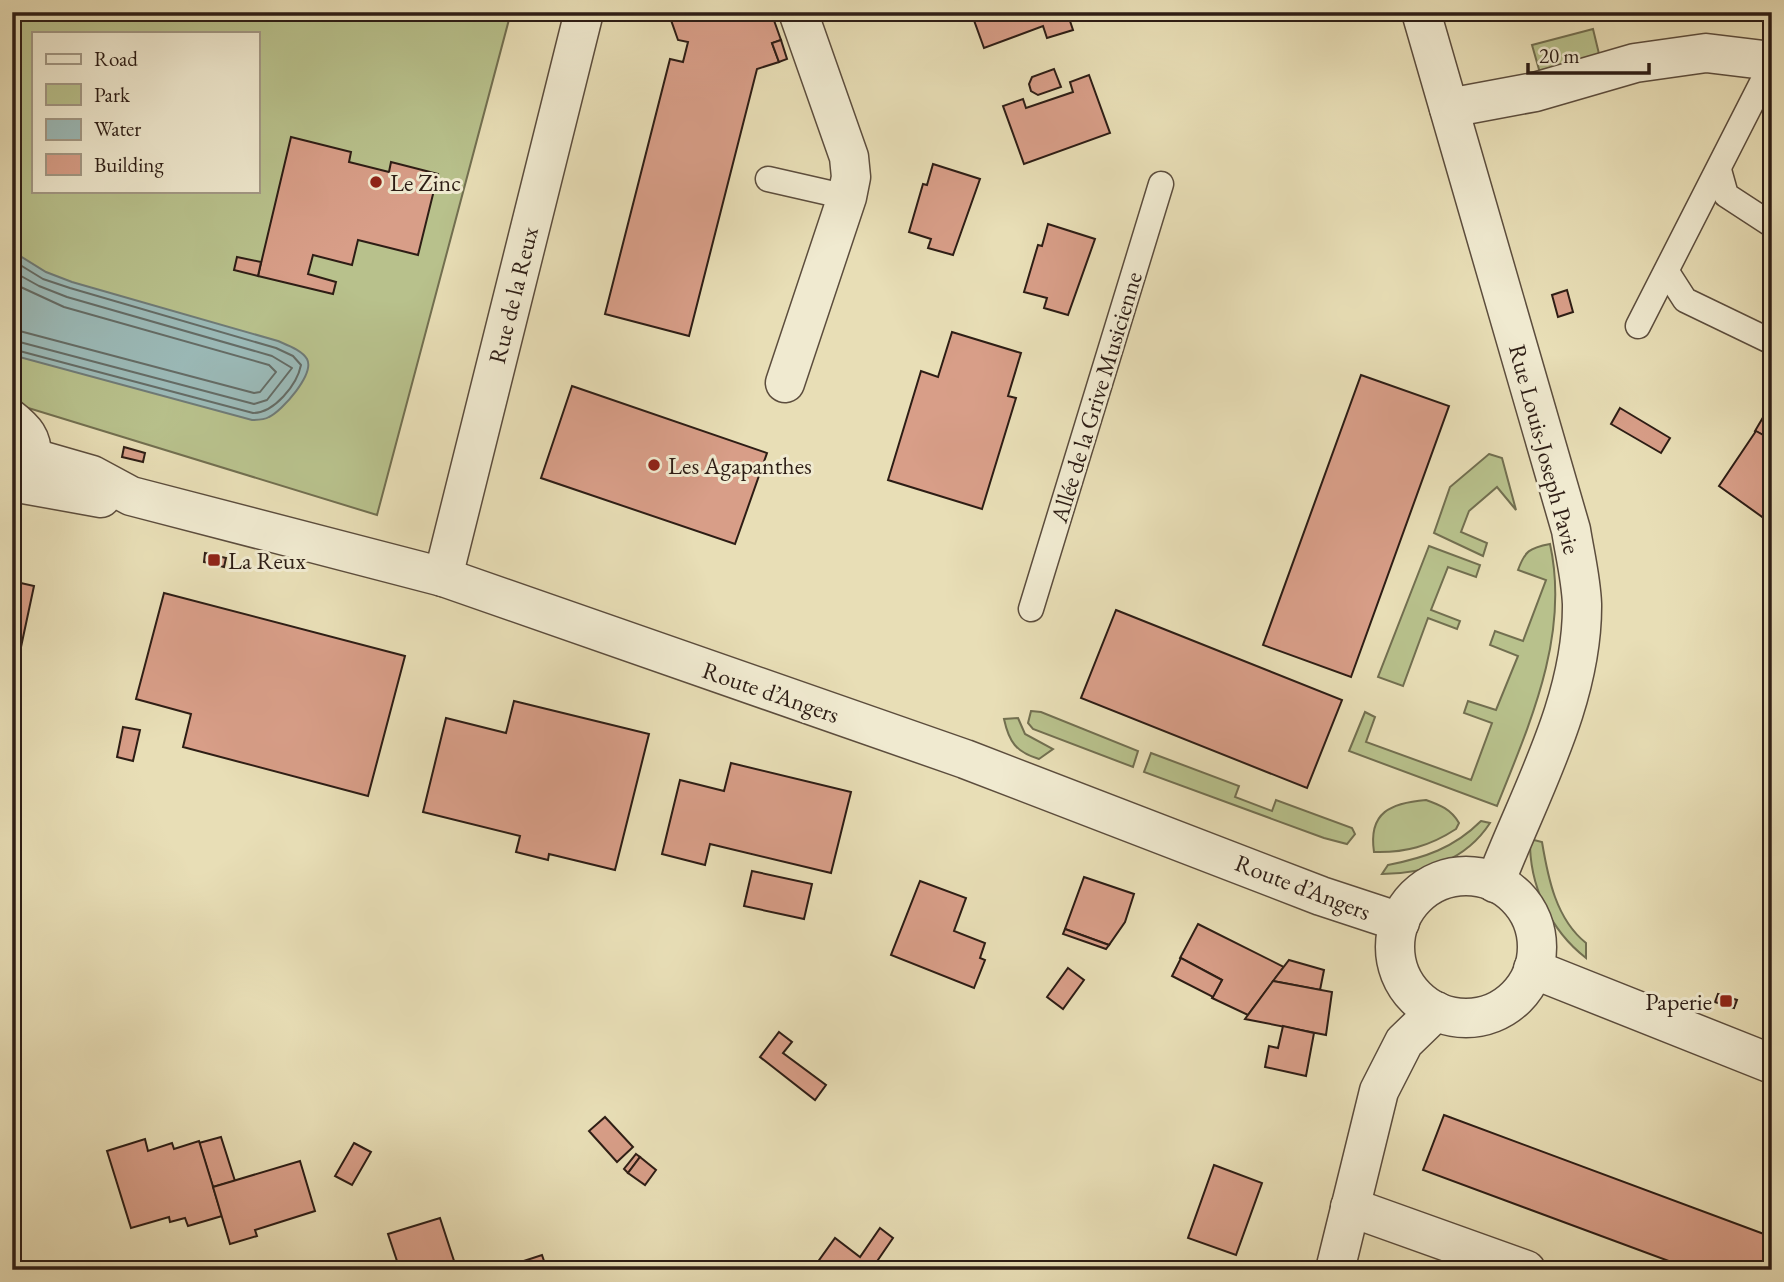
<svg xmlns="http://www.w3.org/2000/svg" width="1784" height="1282" font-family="'EB Garamond',serif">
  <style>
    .green { fill: #b8c18c; stroke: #726f50; stroke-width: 2; fill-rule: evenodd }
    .water { fill: #9bbab8; stroke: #6f7b77; stroke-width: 2 }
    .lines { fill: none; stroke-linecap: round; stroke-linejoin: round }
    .shore { stroke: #646c66; stroke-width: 2 }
    .building { fill: #d89e88; stroke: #2d1d15; stroke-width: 2 }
    .service-casing { stroke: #5c4d3d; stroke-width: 27 }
    .minor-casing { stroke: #5c4d3d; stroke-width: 41 }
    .tertiary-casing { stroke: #5c4d3d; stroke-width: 41 }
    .service { stroke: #f0ead0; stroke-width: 24 }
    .minor { stroke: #f0ead0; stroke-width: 38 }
    .tertiary { stroke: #f0ead0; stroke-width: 38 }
    .poi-dot { fill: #8f2418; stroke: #f0ead0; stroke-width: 2.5 }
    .labels { text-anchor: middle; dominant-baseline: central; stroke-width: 6; stroke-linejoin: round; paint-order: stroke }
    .poi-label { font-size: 24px; fill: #2d1d15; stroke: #f0ead0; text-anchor: start }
    .street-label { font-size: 24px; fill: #2d1d15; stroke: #f0ead0 }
  </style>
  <rect width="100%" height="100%" fill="#e8deb6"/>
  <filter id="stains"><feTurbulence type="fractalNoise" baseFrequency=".00286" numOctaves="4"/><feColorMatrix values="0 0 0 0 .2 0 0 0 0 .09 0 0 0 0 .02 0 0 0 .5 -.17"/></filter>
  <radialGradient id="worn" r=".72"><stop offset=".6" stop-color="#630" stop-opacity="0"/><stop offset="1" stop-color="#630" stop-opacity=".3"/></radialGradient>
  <g class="green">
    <path d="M12,12H511L377,515L12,403ZM33,33H257V191H33Z"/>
    <polygon points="1593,29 1600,58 1540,73 1532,45"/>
    <polygon points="1489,454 1502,458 1516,510 1497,487 1469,511 1461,532 1487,543 1483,556 1434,533 1450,487"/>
    <path d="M1550,544C1570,635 1530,723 1497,806L1349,751L1365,712L1375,717L1366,742L1471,780L1492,723L1464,713L1468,701L1496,710L1518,656L1490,645L1495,631L1523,641L1546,580L1518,570C1525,551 1529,548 1550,544Z"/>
    <polygon points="1429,546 1480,565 1476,577 1448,567 1431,610 1460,621 1457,629 1428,618 1403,686 1378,677"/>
    <polygon points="1031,711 1041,712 1138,751 1133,767 1033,729 1028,723"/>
    <path d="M1018,718L1025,734L1053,749L1039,759C1016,752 1009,742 1004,719Z"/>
    <polygon points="1151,753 1239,786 1235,797 1272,811 1276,800 1352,828 1355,834 1347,844 1324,838 1144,772"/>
    <path d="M1426,800C1440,805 1451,809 1459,823L1456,829C1430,846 1405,853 1374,852C1368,812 1391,803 1426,800Z"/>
    <path d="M1481,821L1490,823C1466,860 1425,874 1382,874L1388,865C1424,858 1454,848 1481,821Z"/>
    <path d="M1530,839L1542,842C1548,878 1556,919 1586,943V958C1550,930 1529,885 1530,839Z"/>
  </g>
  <path class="water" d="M12,251L46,272L72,282L278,341C287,345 302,350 307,359C315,374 282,411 269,417C264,420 258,420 252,420L12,355Z"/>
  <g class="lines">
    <g class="shore">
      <path d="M12,260L43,279L70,288L276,348L293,356L301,365C297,385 274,413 253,413L12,349"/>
      <polyline points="12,271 39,286 67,297 272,356 292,368 267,400 254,404 12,340"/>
      <polyline points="12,283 64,307 269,365 276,372 260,392 254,393 12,329"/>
    </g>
  </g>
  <g class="building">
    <polygon points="693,12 771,12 781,40 772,43 779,62 757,69 689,336 605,314 670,59 683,62 688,42 678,40 671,20"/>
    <polygon points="825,12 848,12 828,20"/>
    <polygon points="971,12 1067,12 1073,30 1047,38 1043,26 984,48"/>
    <polygon points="781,40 787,59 779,62 772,43"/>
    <polygon points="1054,69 1061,87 1038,95 1031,91 1029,84 1032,77"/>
    <polygon points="1089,75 1110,133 1024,164 1003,106 1023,99 1026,108 1073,92 1070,82"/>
    <polygon points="291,137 351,152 349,162 389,172 391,162 438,174 418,255 358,240 352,265 313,255 308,274 336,282 333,294 258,276"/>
    <polygon points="933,164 980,179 953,255 928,248 931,239 909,232 923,184 927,185"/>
    <polygon points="1048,224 1095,239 1068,315 1044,308 1047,298 1024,292 1038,245 1042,246"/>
    <polygon points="237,257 261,262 258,276 234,270"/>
    <polygon points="1567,290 1573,312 1558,317 1552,295"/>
    <polygon points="952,332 1021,353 1008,396 1016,398 982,509 888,480 921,371 938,377"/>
    <polygon points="1361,375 1449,406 1351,677 1263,645"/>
    <polygon points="572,386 767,453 735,544 541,478"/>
    <polygon points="1772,402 1772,440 1755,431"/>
    <polygon points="1620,408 1670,438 1661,453 1611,424"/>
    <polygon points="1756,431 1772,440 1772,524 1719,486"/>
    <polygon points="124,447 145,453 143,462 122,457"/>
    <polygon points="205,553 226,558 224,567 204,562"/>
    <polygon points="12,581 34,586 18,661 12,660"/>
    <polygon points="164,593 405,656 368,796 183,747 191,714 136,699"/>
    <polygon points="1116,610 1342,700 1307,788 1081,698"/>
    <polygon points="514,701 649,734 615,870 549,854 548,860 516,852 520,836 423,812 446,718 506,733"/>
    <polygon points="123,727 140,730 133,761 117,757"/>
    <polygon points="731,763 851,792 831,873 710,844 705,865 662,854 680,780 724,791"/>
    <polygon points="752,871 812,884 804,919 744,906"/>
    <polygon points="1084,877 1134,894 1125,922 1109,945 1065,929"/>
    <polygon points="920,881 966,898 954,931 985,943 980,958 985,960 974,988 891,955"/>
    <polygon points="1198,924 1284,967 1248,1015 1212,998 1222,980 1180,958"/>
    <polygon points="1065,929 1109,945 1106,949 1063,934"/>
    <polygon points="1181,958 1222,980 1213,997 1172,976"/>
    <polygon points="1289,960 1324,970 1320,990 1273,981"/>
    <polygon points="1068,968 1084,980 1063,1009 1047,997"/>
    <polygon points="1273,981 1332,992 1326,1035 1245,1019"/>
    <polygon points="1718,994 1737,1000 1734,1008 1715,1002"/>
    <polygon points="1283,1026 1314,1033 1306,1076 1265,1067 1269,1046 1278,1048"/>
    <polygon points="779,1032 792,1042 783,1053 826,1085 815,1100 760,1057"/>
    <polygon points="1444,1115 1772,1237 1772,1270 1693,1270 1423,1170"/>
    <polygon points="605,1117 633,1147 617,1162 589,1131"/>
    <polygon points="221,1137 235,1181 213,1187 199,1143"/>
    <polygon points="145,1139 148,1151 172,1143 174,1149 199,1141 222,1216 188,1226 185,1218 170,1222 169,1217 131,1228 107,1151"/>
    <polygon points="354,1143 371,1152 352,1185 335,1176"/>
    <polygon points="636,1154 640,1157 628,1173 624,1169"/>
    <polygon points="640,1157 656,1170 645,1185 628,1173"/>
    <polygon points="300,1161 315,1211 255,1230 257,1236 230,1244 213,1187"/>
    <polygon points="1214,1165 1262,1183 1236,1255 1188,1238"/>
    <polygon points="440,1218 457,1270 400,1270 388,1234"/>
    <polygon points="880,1228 893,1238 871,1270 812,1270 835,1238 860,1257"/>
    <polygon points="542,1255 547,1270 496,1270"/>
  </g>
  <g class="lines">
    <g class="service-casing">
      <g id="service">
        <polyline points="1719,170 1726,195 1772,225"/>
        <polyline points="768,179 847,197"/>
        <polyline points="1667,272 1685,300 1768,340"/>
        <polyline points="1638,326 1772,63"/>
        <path d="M12,411C30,425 40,435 39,459"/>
        <polyline points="1031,609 1161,184"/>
      </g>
    </g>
    <g class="minor-casing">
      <g id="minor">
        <path d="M1421,12L1571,530C1575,555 1581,579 1582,604C1583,702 1529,794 1495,883"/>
        <polyline points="1449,108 1535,92 1635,63 1706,53 1772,61"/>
        <polyline points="785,383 847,197 851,177 849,157 798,12"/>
        <polyline points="443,577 584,12"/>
        <polyline points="1350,1207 1526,1270"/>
        <polyline points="1335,1270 1379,1091 1404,1042 1436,1011"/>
      </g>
    </g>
    <g class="tertiary-casing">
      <g id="tertiary">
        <polyline points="12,452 92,475 131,496 443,577 965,759 1321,896 1400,922"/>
        <polyline points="12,482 101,498"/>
        <circle cx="1466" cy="947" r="71"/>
        <polyline points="1533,969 1772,1064"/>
      </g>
    </g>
    <use href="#service" class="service"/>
    <use href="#minor" class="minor"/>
    <use href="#tertiary" class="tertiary"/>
  </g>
  <g class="poi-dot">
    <circle cx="376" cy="182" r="7"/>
    <circle cx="654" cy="465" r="7"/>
    <rect x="207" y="553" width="14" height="14" rx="3.5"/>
    <rect x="1719" y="994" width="14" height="14" rx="3.5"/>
  </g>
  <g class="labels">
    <g class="poi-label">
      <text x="390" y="182">Le Zinc</text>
      <text x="668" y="465">Les Agapanthes</text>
      <text x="228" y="560">La Reux</text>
      <text x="1712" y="1001" text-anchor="end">Paperie</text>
    </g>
    <g class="street-label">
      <text transform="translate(513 295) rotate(-76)">Rue de la Reux</text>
      <text transform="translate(1096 397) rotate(-73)">Allée de la Grive Musicienne</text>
      <text transform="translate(1545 449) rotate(75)">Rue Louis-Joseph Pavie</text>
      <text transform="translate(771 692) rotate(19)">Route d’Angers</text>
      <text transform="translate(1303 887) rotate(21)">Route d’Angers</text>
    </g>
  </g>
  <rect width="1784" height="1282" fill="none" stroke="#e8deb6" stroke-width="42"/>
  <rect x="14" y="14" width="1756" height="1254" fill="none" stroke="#2d1d15" stroke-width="3.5"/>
  <rect x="21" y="21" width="1742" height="1240" fill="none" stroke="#2d1d15" stroke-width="2"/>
  <rect x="32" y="32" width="228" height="161" fill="#f0ead0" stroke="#a29885" stroke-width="2"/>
  <rect x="46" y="54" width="35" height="10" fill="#f0ead0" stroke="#a29885" stroke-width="2"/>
  <text x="94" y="66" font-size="21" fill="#2d1d15">Road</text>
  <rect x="46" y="84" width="35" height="21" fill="#b8c18c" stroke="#a29885" stroke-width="2"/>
  <text x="94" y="102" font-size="21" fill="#2d1d15">Park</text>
  <rect x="46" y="119" width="35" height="21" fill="#9bbab8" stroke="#a29885" stroke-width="2"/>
  <text x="94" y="136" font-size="21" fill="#2d1d15">Water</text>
  <rect x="46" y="154" width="35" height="21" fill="#d89e88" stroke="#a29885" stroke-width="2"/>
  <text x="94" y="172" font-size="21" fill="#2d1d15">Building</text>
  <path d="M1528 63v10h121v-10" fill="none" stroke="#2d1d15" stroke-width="3.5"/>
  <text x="1539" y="63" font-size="21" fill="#2d1d15" stroke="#f0ead0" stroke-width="5" paint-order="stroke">20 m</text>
  <rect width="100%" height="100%" filter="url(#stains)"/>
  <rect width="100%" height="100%" fill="url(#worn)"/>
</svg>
